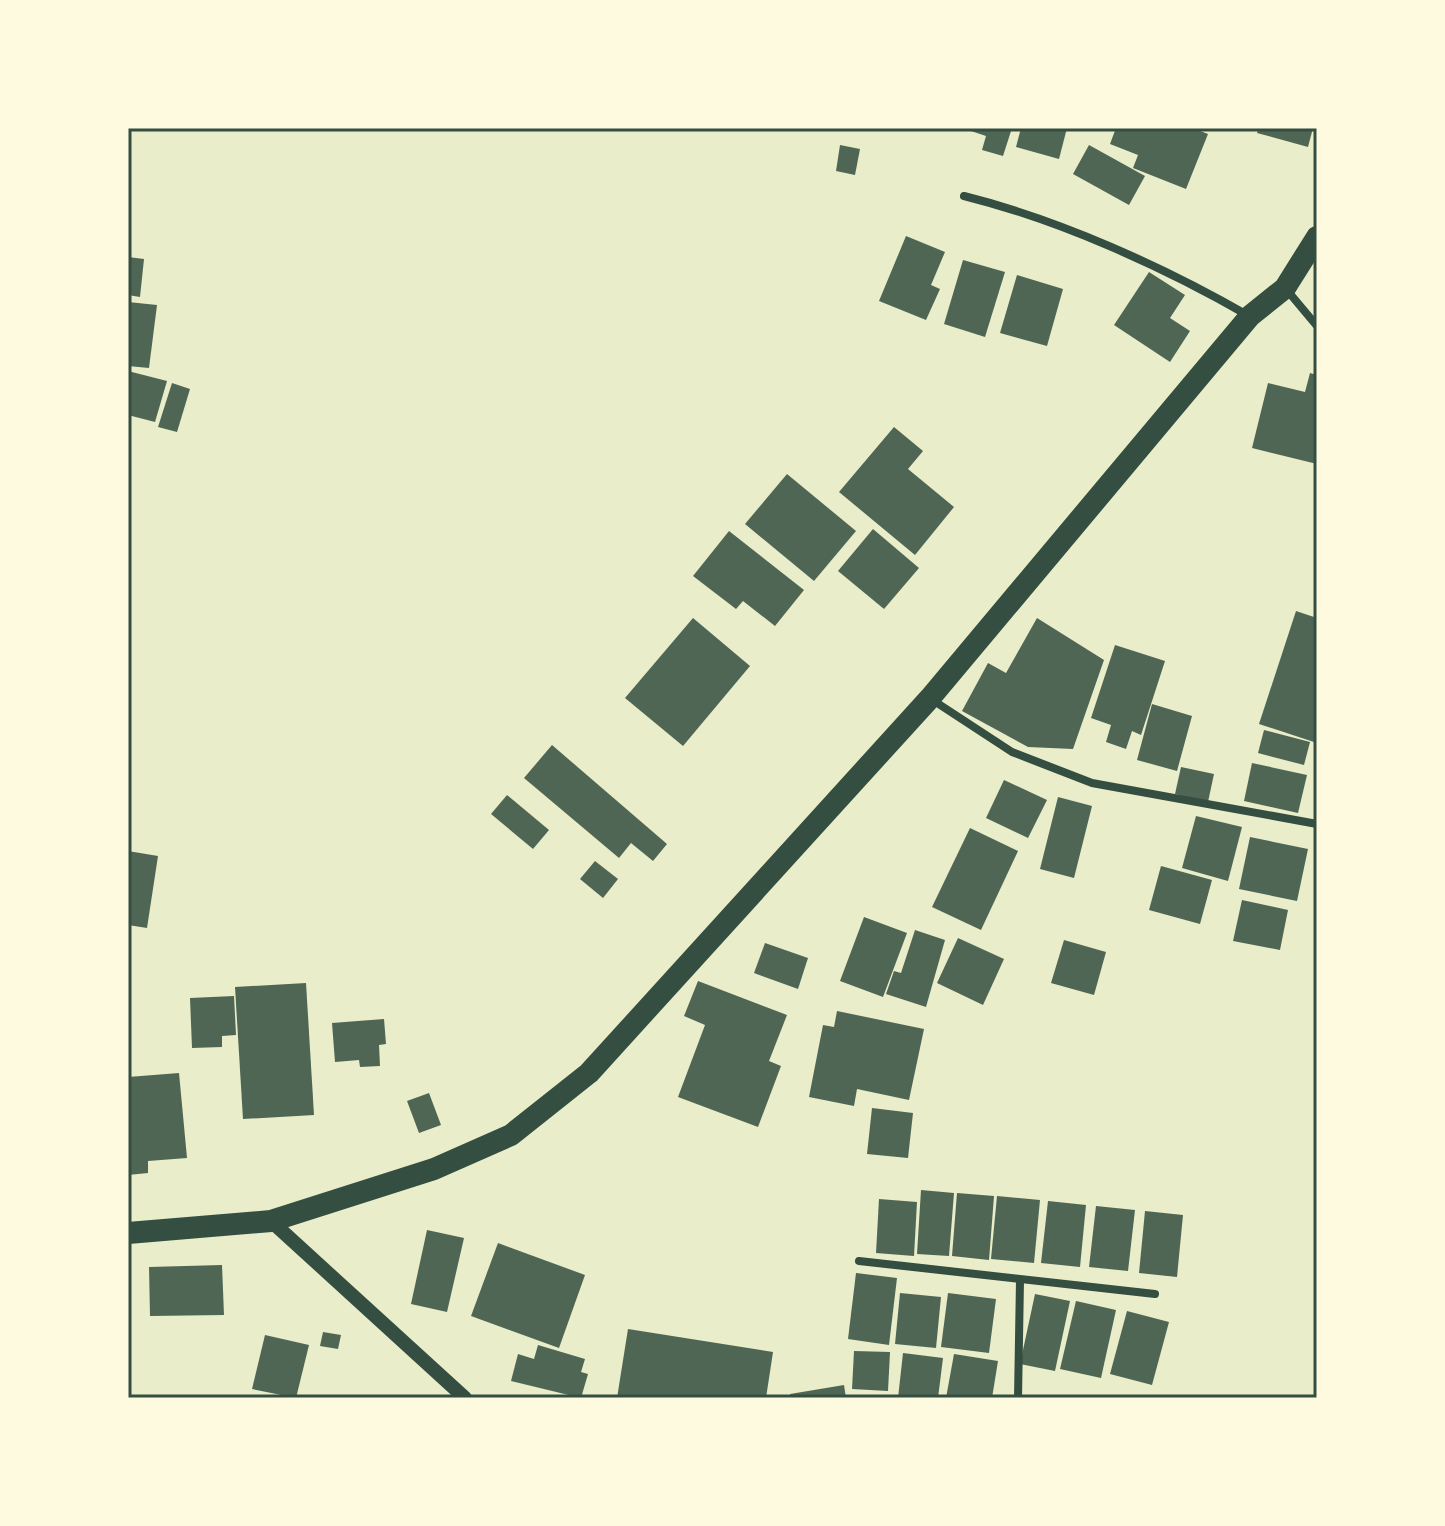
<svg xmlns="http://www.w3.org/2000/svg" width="1445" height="1526" font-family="Raleway,sans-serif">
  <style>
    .building { fill: #4f6655 }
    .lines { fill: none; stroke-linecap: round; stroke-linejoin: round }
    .minor { stroke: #344e41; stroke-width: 8 }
    .tertiary { stroke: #344e41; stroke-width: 14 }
    .trunk { stroke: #344e41; stroke-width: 22 }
    .neatline { fill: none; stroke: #344e41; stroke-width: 3 }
  </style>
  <rect width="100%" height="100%" fill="#e9edc9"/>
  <g class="building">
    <polygon points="962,128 1012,128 1003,156 982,150 986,136"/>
    <polygon points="1021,128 1067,128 1059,159 1016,147"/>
    <polygon points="1116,128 1193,128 1208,134 1186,189 1133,168 1138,155 1110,144"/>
    <polygon points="1259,128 1313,128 1308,147 1257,133"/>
    <polygon points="840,145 860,149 855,175 836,171"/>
    <polygon points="1089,145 1145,176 1129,205 1073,174"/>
    <polygon points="906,236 945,252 931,285 940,289 926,320 879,301"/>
    <polygon points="128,257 144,259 140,297 128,295"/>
    <polygon points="963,260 1005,272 985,337 944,324"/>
    <polygon points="1149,272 1185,295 1170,318 1190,331 1170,362 1114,325"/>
    <polygon points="1017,275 1063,289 1047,346 1000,333"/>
    <polygon points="128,302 157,305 149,368 128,366"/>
    <polygon points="128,371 167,381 155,422 128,415"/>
    <polygon points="1310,373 1317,375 1317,464 1252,448 1268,383 1305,392"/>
    <polygon points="172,383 190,389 177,432 158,427"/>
    <polygon points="894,427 923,451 908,469 954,507 915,555 839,492"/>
    <polygon points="787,474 856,531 814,581 745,524"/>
    <polygon points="873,529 919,568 884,609 838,571"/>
    <polygon points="729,531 804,590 775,626 743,601 736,609 693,576"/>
    <polygon points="1296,611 1317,618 1317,743 1259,724"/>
    <polygon points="693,618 750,666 683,746 625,698"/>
    <polygon points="1037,618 1104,660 1073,749 1028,747 962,711 988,663 1006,673"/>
    <polygon points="1115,645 1165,661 1141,735 1132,731 1126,749 1106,742 1111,725 1091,718"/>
    <polygon points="1152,704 1192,716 1177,771 1137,760"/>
    <polygon points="1264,730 1310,742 1304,765 1258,753"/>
    <polygon points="552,745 667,844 653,861 631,843 619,858 524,778"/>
    <polygon points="1252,763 1307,775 1298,813 1244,801"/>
    <polygon points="1181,767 1214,774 1208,802 1175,794"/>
    <polygon points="1004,780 1047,800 1028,838 986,818"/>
    <polygon points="507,795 549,830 533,849 491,814"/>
    <polygon points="1058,797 1092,806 1074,878 1040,869"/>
    <polygon points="1196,816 1242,827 1228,881 1182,868"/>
    <polygon points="970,828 1018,851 981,930 932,907"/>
    <polygon points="1250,837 1308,849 1297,901 1239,889"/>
    <polygon points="128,851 158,856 147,928 128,925"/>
    <polygon points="595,861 618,879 603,898 580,879"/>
    <polygon points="1161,866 1212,880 1200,924 1149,910"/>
    <polygon points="1242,900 1288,910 1280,950 1233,941"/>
    <polygon points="864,917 907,933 883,997 840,981"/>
    <polygon points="915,930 945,940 926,1007 886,994 894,971 901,973"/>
    <polygon points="958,938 1004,959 983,1005 937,983"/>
    <polygon points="1064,940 1106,952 1094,995 1051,983"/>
    <polygon points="765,943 808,958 798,989 754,973"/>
    <polygon points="698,981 787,1015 769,1061 781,1066 758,1127 678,1097 705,1025 684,1016"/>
    <polygon points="306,983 314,1115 243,1119 235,987"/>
    <polygon points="234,996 236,1035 222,1036 222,1047 192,1048 190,998"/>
    <polygon points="837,1011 924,1029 909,1100 857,1089 854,1106 809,1097 823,1025 834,1027"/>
    <polygon points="384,1019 386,1044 379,1045 380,1066 360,1067 359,1060 335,1062 332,1023"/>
    <polygon points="179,1073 187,1158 148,1161 148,1173 128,1175 128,1077"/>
    <polygon points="429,1093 441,1125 419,1133 407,1101"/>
    <polygon points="872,1108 913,1113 908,1158 867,1154"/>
    <polygon points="921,1190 954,1193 949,1256 917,1254"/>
    <polygon points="957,1193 994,1196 989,1260 952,1256"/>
    <polygon points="997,1196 1040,1200 1034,1263 991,1259"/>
    <polygon points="879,1199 917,1202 914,1256 876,1253"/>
    <polygon points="1048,1201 1086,1205 1080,1267 1041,1263"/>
    <polygon points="1096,1206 1135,1210 1128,1271 1089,1267"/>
    <polygon points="1145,1211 1183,1215 1177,1277 1139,1273"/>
    <polygon points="427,1230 464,1238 447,1312 411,1304"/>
    <polygon points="498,1243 585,1275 559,1348 471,1316"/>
    <polygon points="222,1265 224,1315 150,1316 149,1267"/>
    <polygon points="856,1273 897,1278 889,1345 848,1339"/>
    <polygon points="900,1293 941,1297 936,1348 895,1344"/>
    <polygon points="948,1293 996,1299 989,1353 941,1347"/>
    <polygon points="1035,1294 1070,1301 1055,1371 1020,1364"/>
    <polygon points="1076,1301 1116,1310 1101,1378 1060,1369"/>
    <polygon points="1127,1311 1169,1322 1152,1385 1110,1374"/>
    <polygon points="628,1329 773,1352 766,1398 617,1398"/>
    <polygon points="323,1332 341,1335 338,1349 320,1346"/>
    <polygon points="265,1335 309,1345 296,1398 252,1389"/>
    <polygon points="538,1345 585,1359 581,1372 588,1374 581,1398 511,1381 518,1354 534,1359"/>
    <polygon points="854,1351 890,1352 888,1391 852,1389"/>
    <polygon points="903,1353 943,1358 938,1398 898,1398"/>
    <polygon points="954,1354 998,1361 992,1398 946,1398"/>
    <polygon points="844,1385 846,1398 791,1398 790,1394"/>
  </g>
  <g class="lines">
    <g class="minor">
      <path d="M964,196C1060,220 1164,267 1249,316"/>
      <polyline points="1286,289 1317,326"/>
      <polyline points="931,699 1012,752 1092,783 1317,824"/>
      <polyline points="859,1261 1155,1294"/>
      <polyline points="1018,1398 1020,1280"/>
    </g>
    <polyline class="tertiary" points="271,1221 465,1398"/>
    <polyline class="trunk" points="128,1233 271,1221 434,1169 511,1135 589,1073 930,698 1250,316 1285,288 1317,237"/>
  </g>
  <rect width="1445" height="1526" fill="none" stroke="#fefae0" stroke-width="260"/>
  <rect x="130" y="130" width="1185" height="1266" class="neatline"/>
</svg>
